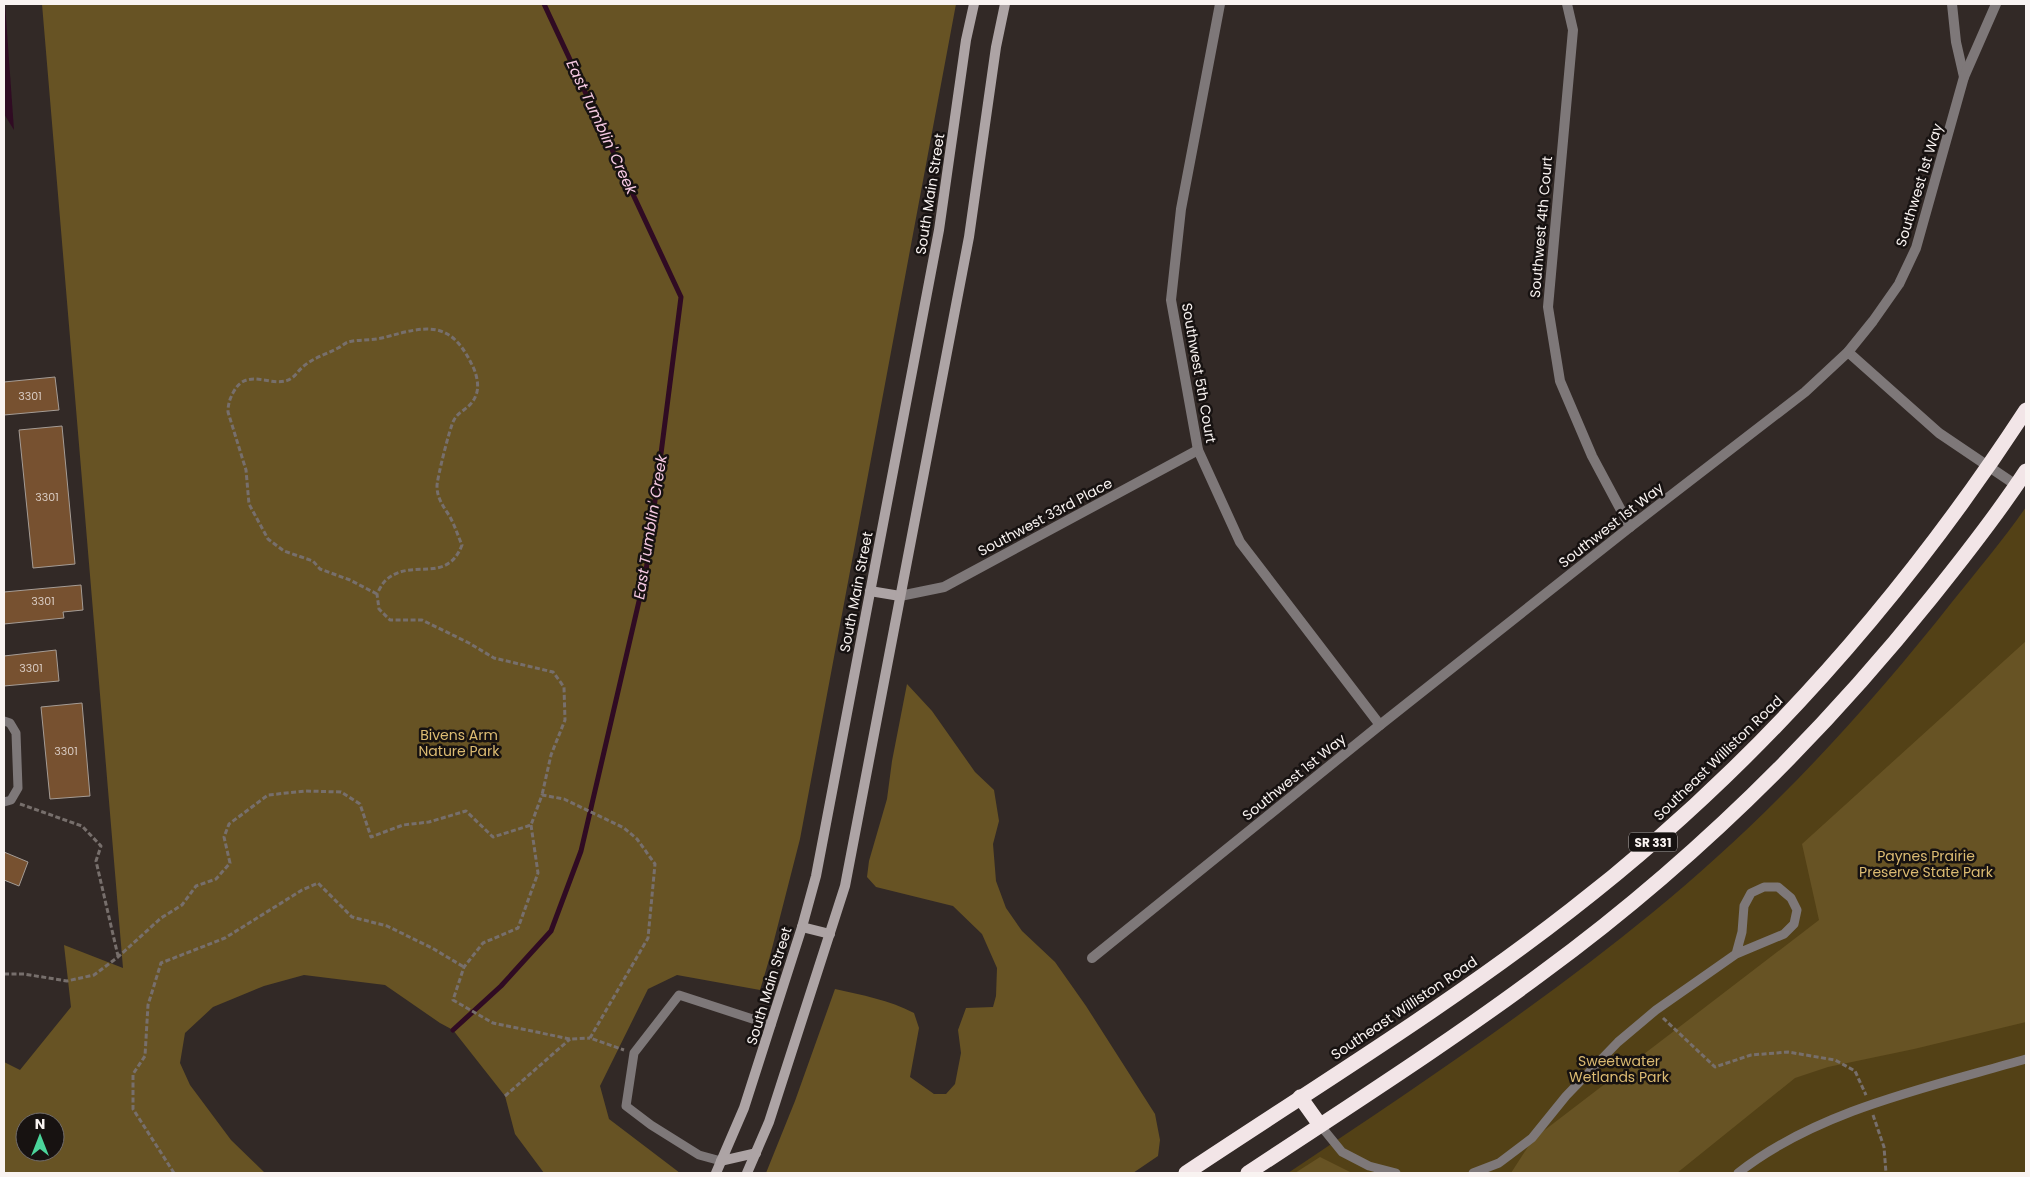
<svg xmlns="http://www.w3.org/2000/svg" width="2030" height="1177" font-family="Poppins,sans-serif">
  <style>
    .green { fill: #534116 }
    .forest { fill: #675324; fill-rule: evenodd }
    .water { fill: #300b23 }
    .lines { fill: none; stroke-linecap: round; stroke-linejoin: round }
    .stream { stroke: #300b23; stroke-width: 5 }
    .building { fill: #775130; stroke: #a59c95 }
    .path { stroke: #776f6c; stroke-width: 3; stroke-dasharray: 5 2.5; stroke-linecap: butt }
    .lane { stroke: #7e7879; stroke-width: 9 }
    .street { stroke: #7e7879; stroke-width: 10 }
    .secondary { stroke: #ada4a5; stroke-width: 10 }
    .highway { stroke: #f2e5e7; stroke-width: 15 }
    .labels { text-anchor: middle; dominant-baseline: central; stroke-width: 5; stroke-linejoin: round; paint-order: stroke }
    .number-label { font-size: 11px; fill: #d8cac1 }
    .shield { fill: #171211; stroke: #b5b0ae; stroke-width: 1 }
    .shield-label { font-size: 12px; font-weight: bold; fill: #f9f3f1 }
    .street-label { font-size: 14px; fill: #f9f3f1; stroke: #171211 }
    .park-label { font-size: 14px; fill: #dcbb72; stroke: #171211 }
    .water-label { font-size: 15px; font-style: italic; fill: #f8cbe4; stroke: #171211 }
  </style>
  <rect width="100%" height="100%" fill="#322926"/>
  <path class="green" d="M2026,507V1173H1288C1412,1090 1537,1007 1652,913C1764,822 1863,715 1952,602C1977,571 2003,540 2026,507Z"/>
  <g class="forest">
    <path d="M42,4H956L800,839L769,960L760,990L677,975L648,989L600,1086L609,1119L680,1173H544L515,1134L505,1096L453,1030L440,1023L385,985L304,975L264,986L213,1007L185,1033L180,1063L190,1085L231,1140L265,1173H4V1062L20,1070L71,1007L64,945L123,968ZM25,1122H55V1152H25Z"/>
    <polygon points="2026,641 2026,1022 1914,1049 1828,1067 1795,1078 1677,1173 1511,1173 1533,1139 1819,920 1802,844"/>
    <path d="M907,684L932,711L975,772L994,790L999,821L993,844L996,881L1006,908L1022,931L1055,962L1086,1006L1155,1114L1160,1140L1158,1156L1133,1173H766L795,1101L835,989C862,995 889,1000 914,1013L919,1028L910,1077L934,1094H946L955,1084L961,1053L958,1030L966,1008L993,1007L996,996L997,968L982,934L953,906L876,887L867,877L869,861L887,799L892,761Z"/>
    <polygon points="1320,1157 1352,1173 1295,1173"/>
  </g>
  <polygon class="water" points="4,4 5,4 14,130 4,114"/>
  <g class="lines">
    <polyline class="stream" points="453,1030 501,986 551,931 581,851 646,571 681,297 544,4"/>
  </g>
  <g class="building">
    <polygon points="55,377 59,410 4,415 4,382"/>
    <polygon points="62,426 75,564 33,568 19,430"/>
    <polygon points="81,585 83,610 63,612 64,618 4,624 4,592"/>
    <polygon points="56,650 59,681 4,686 4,656"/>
    <polygon points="82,703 90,796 50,799 41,707"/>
    <polygon points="4,852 28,862 19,886 4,880"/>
  </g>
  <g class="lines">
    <g class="path">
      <path d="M377,594L350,580L320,569L313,561L284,551L268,539L249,504L246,470L228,412C228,404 230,398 234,391C250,363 279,396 297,373C308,359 323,356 338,348C342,346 345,343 348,342C359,339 373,341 386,337C426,326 450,320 471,363C476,371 480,386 476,395C471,409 459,410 454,420C450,426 437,479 437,486C437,499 444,507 450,517C455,526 458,536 462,545C446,586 411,556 385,581C382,584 379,590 377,594L379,609L390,620H422L469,643L494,658L553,672L564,687L565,720L551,755L542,795"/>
      <polyline points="20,804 82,826 101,846 96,861 118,956"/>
      <polyline points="531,825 538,873 518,928 483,943 464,967 453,1000 493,1023 570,1039 590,1038"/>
      <polyline points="4,974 24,974 67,981 94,975 118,957 161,918 182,905 196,886 216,879 230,863 224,837 229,824 268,795 306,791 341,792 360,804 371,837 403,825 429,822 466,811 493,837 531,825 542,795 564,799 624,828 637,839 655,864 648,938 590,1038 624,1050"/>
      <polyline points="1663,1018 1715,1067 1751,1055 1788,1052 1835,1060 1855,1071 1866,1095"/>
      <polyline points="505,1096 570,1039"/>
      <polyline points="1873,1115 1884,1147 1886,1173"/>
      <polyline points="174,1173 133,1109 133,1074 145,1056 148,1005 161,963 225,938 302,890 318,883 352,917 387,926 432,948 464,967"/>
    </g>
    <g class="lane">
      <polyline points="4,721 10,723 16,733 18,788 11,800 4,802"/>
      <polyline points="1320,1125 1342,1152 1369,1166 1396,1173"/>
      <polyline points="721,1161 699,1155 651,1125 626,1106 634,1053 679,995 771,1025"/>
      <polyline points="1473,1173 1499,1163 1532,1138 1566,1096 1618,1042 1656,1010 1736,954 1784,934 1794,924 1797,910 1791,898 1778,887 1764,887 1751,893 1744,906 1742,932 1736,954"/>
      <path d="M1738,1173C1818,1110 1930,1087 2026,1059"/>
    </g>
    <g class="street">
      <polyline points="1220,4 1181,209 1171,300 1198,450 1240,542 1380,725"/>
      <polyline points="1567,4 1573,30 1548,307 1560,381 1592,456 1630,527"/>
      <polyline points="1952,4 1956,42 1964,77"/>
      <polyline points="1848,352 1939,433 2016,485"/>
      <polyline points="900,596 944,587 1198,450"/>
      <polyline points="1092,958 1380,725 1630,527 1805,392 1848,352 1873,321 1899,284 1916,248 1964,77 1996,4"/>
    </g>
    <g class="secondary">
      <polyline points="870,591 900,596"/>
      <polyline points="802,927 830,934"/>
      <polyline points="721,1161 756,1153"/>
      <polyline points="716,1173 744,1108 802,927 816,876 939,230 966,40 974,4"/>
      <polyline points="747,1173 769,1122 845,886 969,237 996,47 1005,4"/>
    </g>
    <g class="highway">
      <polyline points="1300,1097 1320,1125"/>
      <path d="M1186,1173C1315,1087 1448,1006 1571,910C1751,771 1902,600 2026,410"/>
      <path d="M1248,1173C1346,1108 1447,1044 1542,973C1688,866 1818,739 1931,598C1964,557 1997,515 2026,471"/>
    </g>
  </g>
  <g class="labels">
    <g class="number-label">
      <text x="30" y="396">3301</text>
      <text x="47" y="497">3301</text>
      <text x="43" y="601">3301</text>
      <text x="31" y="668">3301</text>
      <text x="66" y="751">3301</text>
    </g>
    <rect class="shield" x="1629" y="832.5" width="48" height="19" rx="4"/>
    <g class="shield-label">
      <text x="1653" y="842">SR 331</text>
    </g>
    <g class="street-label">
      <text transform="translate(1919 185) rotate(-73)">Southwest 1st Way</text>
      <text transform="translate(930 194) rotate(-81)">South Main Street</text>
      <text transform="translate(1541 227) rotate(-85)">Southwest 4th Court</text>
      <text transform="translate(1199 373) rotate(80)">Southwest 5th Court</text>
      <text transform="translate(1045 517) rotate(-28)">Southwest 33rd Place</text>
      <text transform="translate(1611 525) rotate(-38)">Southwest 1st Way</text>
      <text transform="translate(856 592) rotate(-79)">South Main Street</text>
      <text transform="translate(1718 758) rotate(-44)">Southeast Williston Road</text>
      <text transform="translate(1294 777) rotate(-39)">Southwest 1st Way</text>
      <text transform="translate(769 986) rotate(-73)">South Main Street</text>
      <text transform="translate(1404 1008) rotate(-34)">Southeast Williston Road</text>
    </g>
    <g class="park-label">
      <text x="459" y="735">Bivens Arm<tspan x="459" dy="16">Nature Park</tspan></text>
      <text x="1926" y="856">Paynes Prairie<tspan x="1926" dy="16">Preserve State Park</tspan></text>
      <text x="1619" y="1061">Sweetwater<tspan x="1619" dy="16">Wetlands Park</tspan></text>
    </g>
    <g class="water-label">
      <text transform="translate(602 127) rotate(65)">East Tumblin' Creek</text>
      <text transform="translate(650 527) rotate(-81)">East Tumblin' Creek</text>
    </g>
  </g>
  <rect width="2030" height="1177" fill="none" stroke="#f9f3f1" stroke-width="10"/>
  <g transform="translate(40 1137)"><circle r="24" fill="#171211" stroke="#716c6b"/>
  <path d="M0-4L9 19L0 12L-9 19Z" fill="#4bd49b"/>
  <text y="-8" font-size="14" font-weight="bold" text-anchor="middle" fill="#f9f3f1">N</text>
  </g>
</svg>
